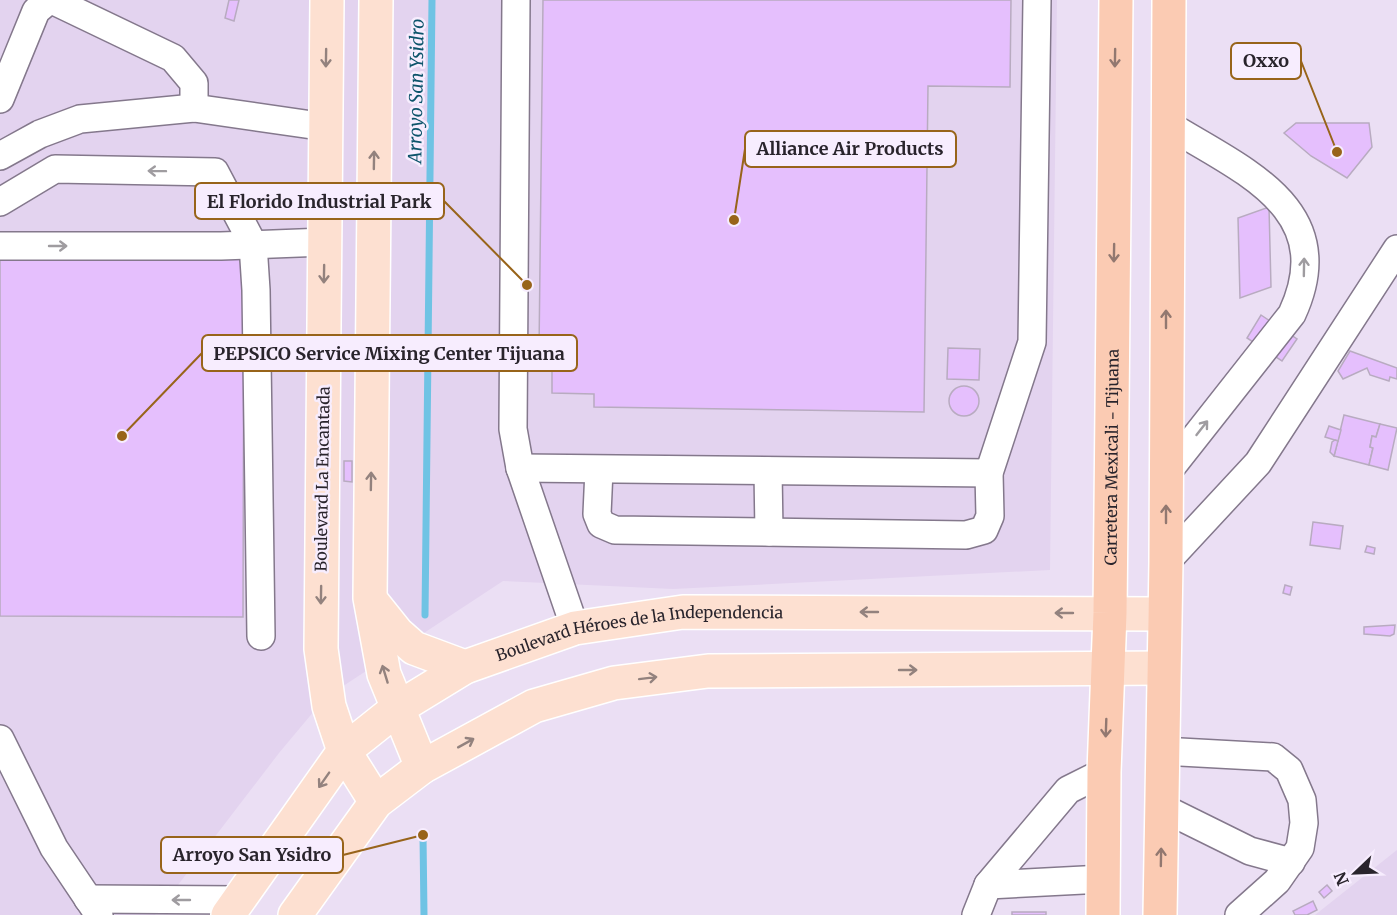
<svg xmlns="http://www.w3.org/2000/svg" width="1397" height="915" font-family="Merriweather,serif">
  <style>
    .built { fill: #e3d3ef }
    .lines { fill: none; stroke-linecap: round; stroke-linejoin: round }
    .stream { stroke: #6fc3e4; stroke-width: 7 }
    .building { fill: #e5bffd; stroke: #b8abc0; stroke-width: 1.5 }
    .minor-casing { stroke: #84788c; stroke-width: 30 }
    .major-casing { stroke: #fff; stroke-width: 36 }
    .highway-casing { stroke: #fff; stroke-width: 36 }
    .minor { stroke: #fff; stroke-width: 27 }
    .major { stroke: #fde0d1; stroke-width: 33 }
    .highway { stroke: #fbcbb3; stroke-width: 33 }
    .oneway { stroke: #93827e }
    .oneway2 { stroke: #927870 }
    .oneway3 { stroke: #9f9ca0 }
    .labels { text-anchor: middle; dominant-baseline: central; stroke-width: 5; stroke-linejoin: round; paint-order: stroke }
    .street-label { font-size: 16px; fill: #29242c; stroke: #f7edfe }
    .water-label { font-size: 18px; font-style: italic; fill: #0d546b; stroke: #f7edfe }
    .leader { fill: none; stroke: #98641a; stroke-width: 2 }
    .callout-dot { fill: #98641a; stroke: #f7edfe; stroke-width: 2 }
    .callout { fill: #f7edfe; stroke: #98641a; stroke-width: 2 }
    .callout-label { font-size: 18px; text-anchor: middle; font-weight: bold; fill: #29242c }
  </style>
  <rect width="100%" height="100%" fill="#ebdff4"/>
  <g class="built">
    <polygon points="0,0 1057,0 1050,570 673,589 503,581 325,698 279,753 155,915 0,915"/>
    <polygon points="1397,850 1397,915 1315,915"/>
  </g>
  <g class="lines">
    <g class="stream">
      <polyline points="425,615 432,0"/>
      <polyline points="423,835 424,915"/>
    </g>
  </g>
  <g class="building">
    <polygon points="229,0 239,0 234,21 225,18"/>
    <polygon points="543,0 1011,0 1010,87 928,86 924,412 594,407 594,394 552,393 552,352 539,352"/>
    <polygon points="1296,123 1369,123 1372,147 1347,178 1311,156 1284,133"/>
    <polygon points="1269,207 1271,287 1240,298 1238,218"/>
    <polygon points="0,254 244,256 243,617 0,616"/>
    <polygon points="1261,315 1297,339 1282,361 1247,338"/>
    <polygon points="948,348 980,349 979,380 947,379"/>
    <polygon points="1350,351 1397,368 1397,379 1390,377 1389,381 1370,375 1367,368 1343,379 1338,371"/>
    <circle cx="964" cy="401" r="15"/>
    <polygon points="1344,415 1380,424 1376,437 1372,436 1370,447 1373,448 1369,465 1334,456"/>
    <polygon points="1380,424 1397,428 1388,470 1369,465 1373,448 1370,447 1372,436 1376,437"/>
    <polygon points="1329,426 1341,430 1338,441 1325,437"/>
    <polygon points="1335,440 1338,441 1334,456 1330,452 1332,442"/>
    <polygon points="344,461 352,461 352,482 344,481"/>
    <polygon points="1313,522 1343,526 1340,549 1310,545"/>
    <polygon points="1367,546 1375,548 1374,554 1365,552"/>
    <polygon points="1285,585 1292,587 1290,595 1283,593"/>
    <polygon points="1395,625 1394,634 1390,636 1364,634 1364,627"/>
    <polygon points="1327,885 1332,891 1324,898 1319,892"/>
    <polygon points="1313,901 1317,910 1307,915 1295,915 1293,911"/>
    <rect x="1012" y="912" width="34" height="3"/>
  </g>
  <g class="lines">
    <g class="minor-casing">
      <g id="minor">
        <polyline points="52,0 173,58 194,83 194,108"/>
        <polyline points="516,0 513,429 520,468 575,628"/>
        <polyline points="0,99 36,11 49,0"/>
        <polyline points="0,156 40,134 80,119 194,108 326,127"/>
        <polyline points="0,202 55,169 215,172 253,244 256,290 261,636"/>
        <polyline points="0,246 221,246 325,242"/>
        <polyline points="520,468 989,473"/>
        <polyline points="599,470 597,514 601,524 615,530 966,535 984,530 990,516 989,473 1032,342 1037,0"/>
        <polyline points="768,471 769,532"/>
        <path d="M1166,474L1292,314C1341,208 1241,170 1167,124"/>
        <polyline points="1166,562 1258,463 1397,249"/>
        <polyline points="0,739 54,848 99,915"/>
        <polyline points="1162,751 1273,757 1289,770 1302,800 1304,823 1300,848 1277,881 1239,915"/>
        <polyline points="1161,807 1250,851 1291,862"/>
        <polyline points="988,885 1103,879"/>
        <polyline points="88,899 239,900"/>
        <polyline points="976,915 988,885 1068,790 1104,772"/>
      </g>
    </g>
    <g class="major-casing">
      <g id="major">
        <polyline points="327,0 321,649 329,706 344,751 376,802"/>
        <polyline points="376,0 370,598 384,674 422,767"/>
        <polyline points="373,603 397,633 414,648 465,667"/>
        <path id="s1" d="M228,915L344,751L398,708L465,667L575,628L683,612L1164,614"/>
        <polyline points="295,915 376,802 422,767 534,706 614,683 708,671 1163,668"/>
      </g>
    </g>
    <g class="highway-casing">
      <g id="highway">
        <path id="s2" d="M1103,915L1104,772L1110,613L1116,0"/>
        <polyline points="1160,915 1166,562 1169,0"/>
      </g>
    </g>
    <use href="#minor" class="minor"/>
    <use href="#major" class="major"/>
    <use href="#highway" class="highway"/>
  </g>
  <defs><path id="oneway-shaft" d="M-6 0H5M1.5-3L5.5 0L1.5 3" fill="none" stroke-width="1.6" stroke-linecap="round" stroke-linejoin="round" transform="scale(1.5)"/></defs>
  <g class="oneway">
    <use href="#oneway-shaft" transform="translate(326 58) rotate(91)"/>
    <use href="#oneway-shaft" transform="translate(374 160) rotate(-89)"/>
    <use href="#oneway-shaft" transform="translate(324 274) rotate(91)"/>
    <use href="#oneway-shaft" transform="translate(371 481) rotate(-89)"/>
    <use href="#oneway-shaft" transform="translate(321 595) rotate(91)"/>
    <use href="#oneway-shaft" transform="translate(869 612) rotate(-180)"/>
    <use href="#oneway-shaft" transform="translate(1064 613) rotate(-180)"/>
    <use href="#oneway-shaft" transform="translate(908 670)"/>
    <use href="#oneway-shaft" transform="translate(385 674) rotate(-107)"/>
    <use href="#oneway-shaft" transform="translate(648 678) rotate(-7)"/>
    <use href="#oneway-shaft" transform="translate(466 743) rotate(-29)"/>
    <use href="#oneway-shaft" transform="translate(324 780) rotate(125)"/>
  </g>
  <g class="oneway2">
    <use href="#oneway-shaft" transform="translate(1115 58) rotate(91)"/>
    <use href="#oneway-shaft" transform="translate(1114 253) rotate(91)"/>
    <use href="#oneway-shaft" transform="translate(1166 319) rotate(-90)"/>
    <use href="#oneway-shaft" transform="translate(1166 514) rotate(-90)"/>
    <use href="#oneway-shaft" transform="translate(1106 728) rotate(92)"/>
    <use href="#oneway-shaft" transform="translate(1161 857) rotate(-89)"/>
  </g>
  <g class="oneway3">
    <use href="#oneway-shaft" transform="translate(157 171) rotate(-179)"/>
    <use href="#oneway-shaft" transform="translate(58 246)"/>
    <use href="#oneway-shaft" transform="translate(1304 267) rotate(-89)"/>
    <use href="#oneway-shaft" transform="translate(1202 428) rotate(-52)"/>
    <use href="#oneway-shaft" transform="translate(181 900) rotate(-180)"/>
  </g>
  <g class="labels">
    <g class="street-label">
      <text stroke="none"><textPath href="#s2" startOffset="458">Carretera Mexicali - Tijuana</textPath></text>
      <text transform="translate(322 479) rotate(-89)">Boulevard La Encantada</text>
      <text stroke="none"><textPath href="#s1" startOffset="528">Boulevard Héroes de la Independencia</textPath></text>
    </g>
    <g class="water-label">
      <text transform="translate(416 91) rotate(-89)">Arroyo San Ysidro</text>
    </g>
  </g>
  <path class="leader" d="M1337 152L1301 61M734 220L745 149M527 285L444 201M122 436L202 353M423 835L343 855"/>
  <g class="callout-dot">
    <circle cx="1337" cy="152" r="6"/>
    <circle cx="734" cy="220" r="6"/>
    <circle cx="527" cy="285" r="6"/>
    <circle cx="122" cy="436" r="6"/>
    <circle cx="423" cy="835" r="6"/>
  </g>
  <g class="callout">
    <rect x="1231" y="43" width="70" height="36" rx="6"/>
    <rect x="745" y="131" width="211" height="36" rx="6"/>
    <rect x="195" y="183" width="249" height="36" rx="6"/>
    <rect x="202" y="335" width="375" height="36" rx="6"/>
    <rect x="161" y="837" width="182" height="36" rx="6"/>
  </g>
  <g class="callout-label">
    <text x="1266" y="67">Oxxo</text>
    <text x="850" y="155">Alliance Air Products</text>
    <text x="319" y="208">El Florido Industrial Park</text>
    <text x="389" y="360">PEPSICO Service Mixing Center Tijuana</text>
    <text x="252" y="861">Arroyo San Ysidro</text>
  </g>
  <g transform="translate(1355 873) rotate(247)" stroke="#f7edfe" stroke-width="4.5" paint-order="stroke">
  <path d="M0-4.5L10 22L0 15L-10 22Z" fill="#29242c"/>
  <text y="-9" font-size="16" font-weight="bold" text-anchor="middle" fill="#29242c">N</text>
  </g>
</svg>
